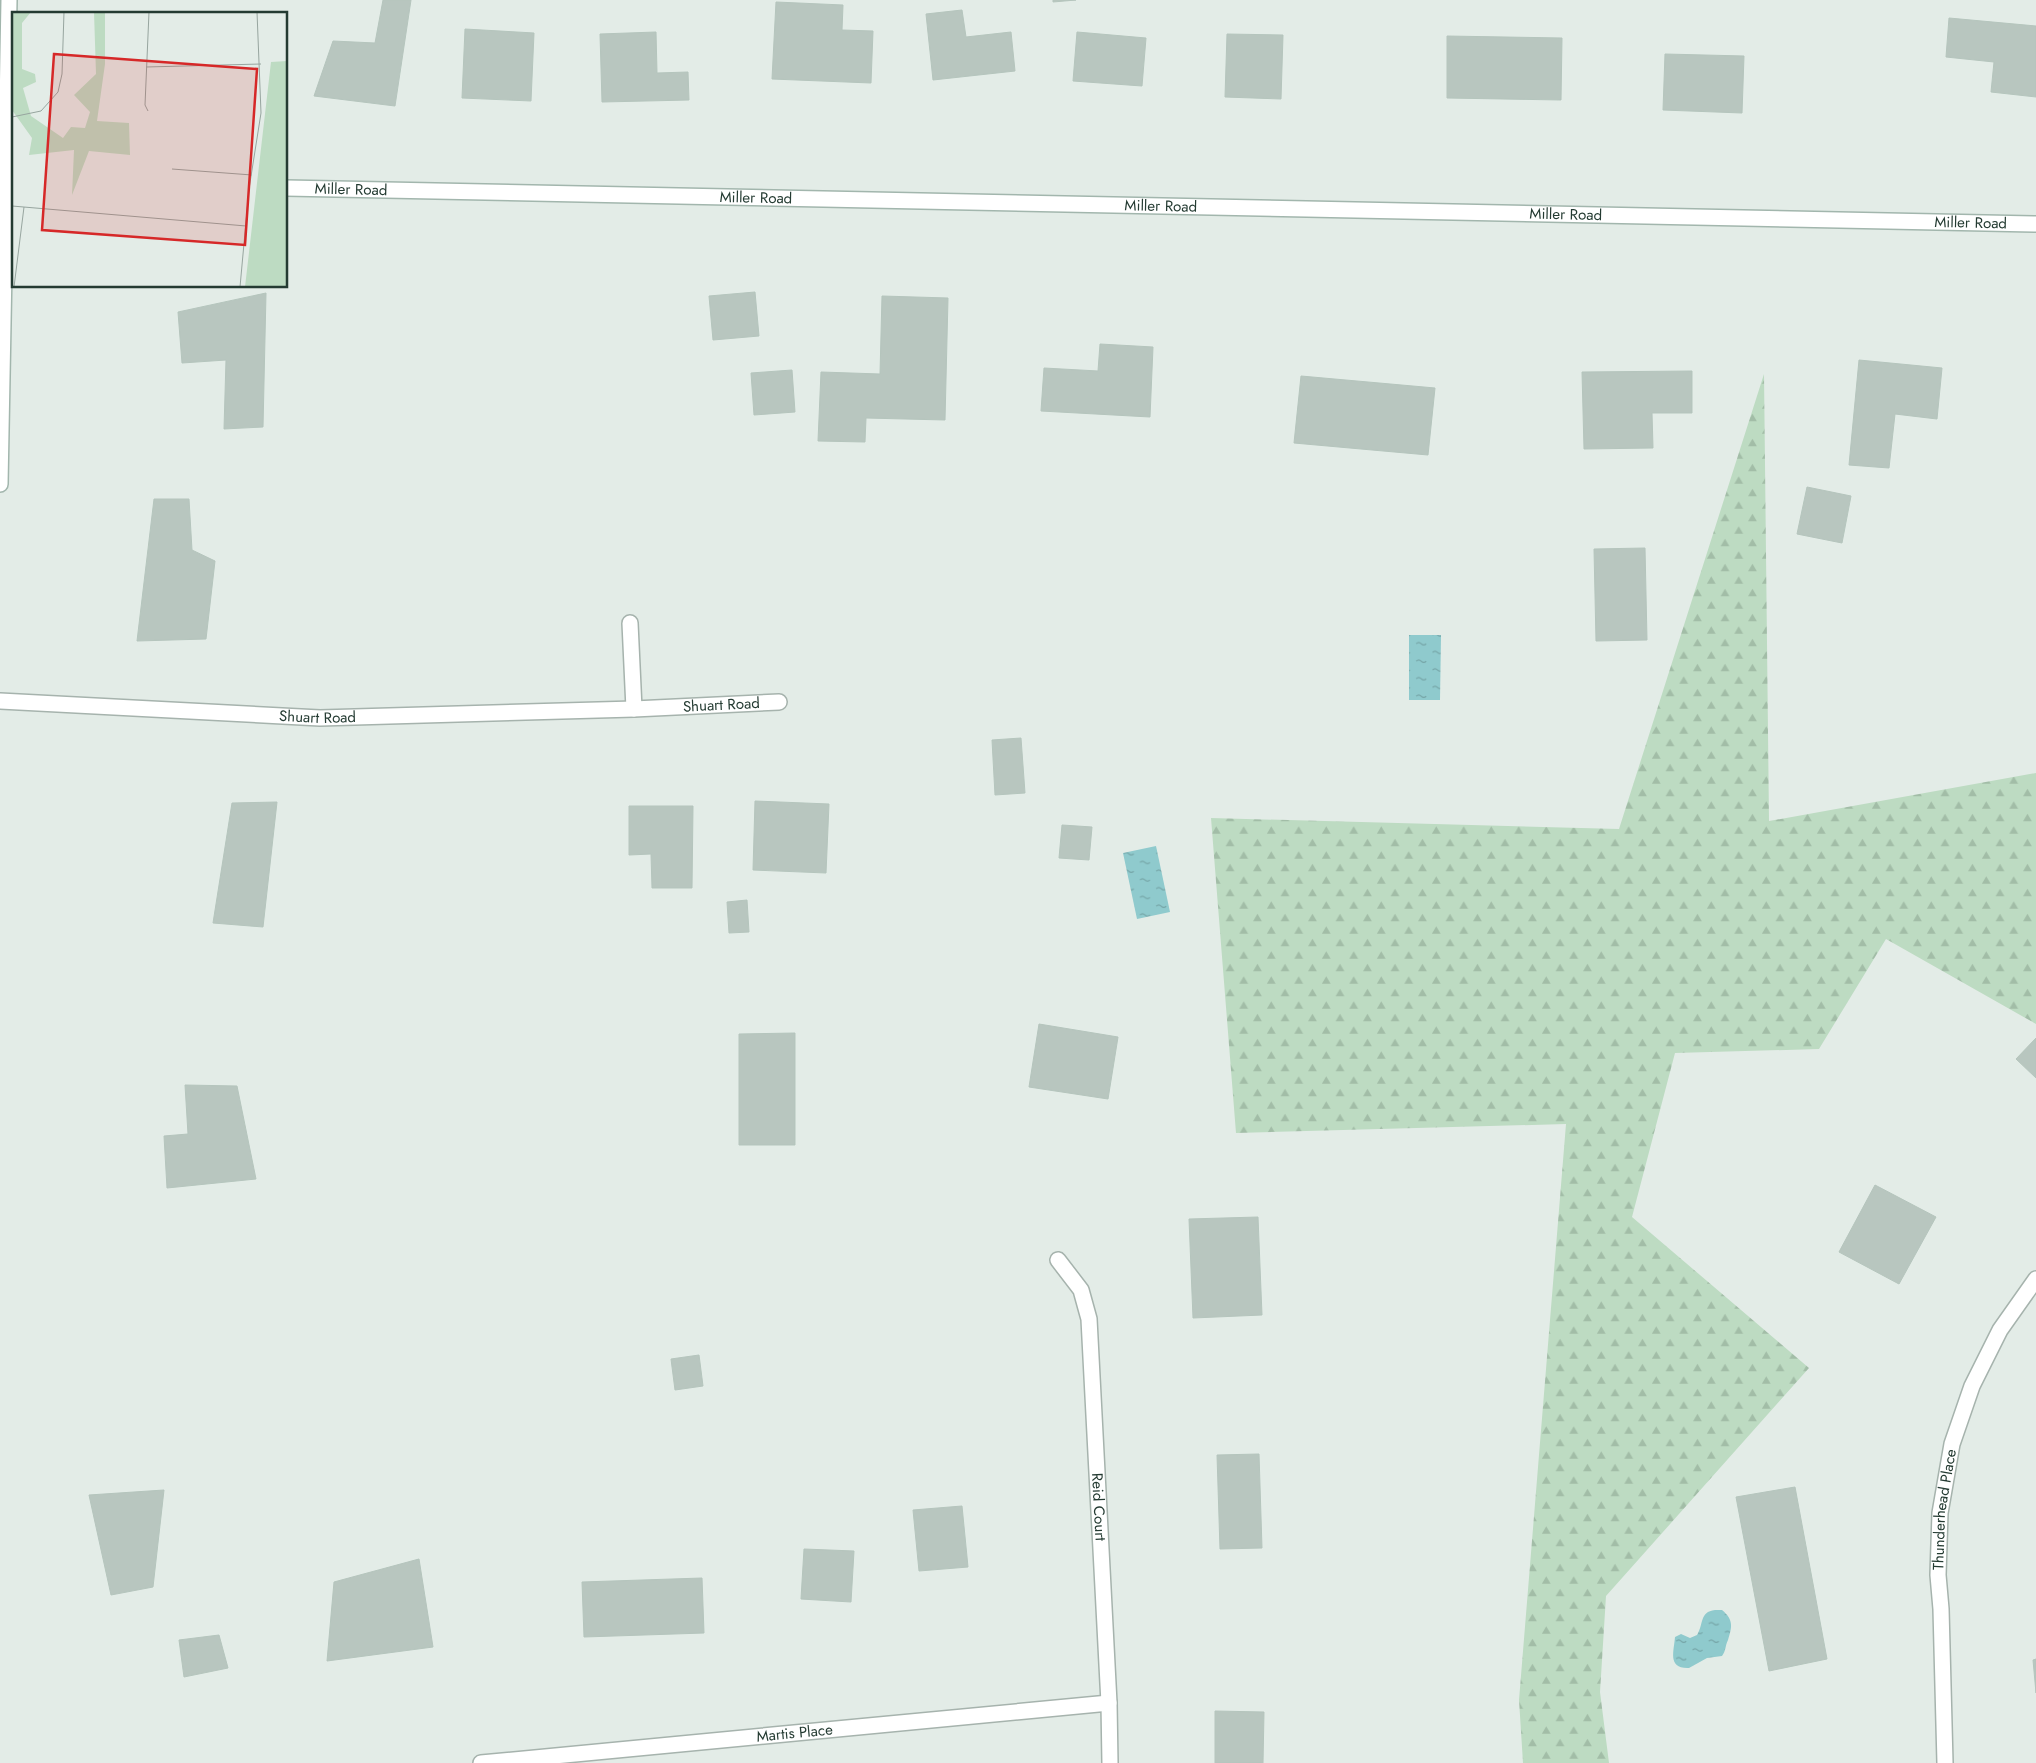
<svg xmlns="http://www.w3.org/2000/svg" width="2036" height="1763" font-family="Jost,sans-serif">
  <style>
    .forest { fill: url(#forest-firs) }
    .water { fill: url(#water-ripples) }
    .building { fill: #b8c6bf; stroke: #b5c5bd }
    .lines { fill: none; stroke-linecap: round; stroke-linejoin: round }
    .street-casing { stroke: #a6b3ad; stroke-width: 18 }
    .secondary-casing { stroke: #a2b6ad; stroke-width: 18 }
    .street { stroke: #fff; stroke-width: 15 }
    .secondary { stroke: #fff; stroke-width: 15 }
    .labels { text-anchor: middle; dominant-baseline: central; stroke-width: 5; stroke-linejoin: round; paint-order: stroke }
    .street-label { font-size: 15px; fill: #243b32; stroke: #f3f8f5 }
    .inset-road { fill: none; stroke: #97a59f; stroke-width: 1 }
    .view { fill: #d62828; fill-opacity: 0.15; stroke: #d62828; stroke-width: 2.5 }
    .inset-edge { fill: none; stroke: #243b32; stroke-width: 2.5 }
  </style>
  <defs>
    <pattern id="forest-firs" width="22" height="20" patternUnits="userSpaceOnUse" patternTransform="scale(1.25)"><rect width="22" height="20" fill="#bddbc2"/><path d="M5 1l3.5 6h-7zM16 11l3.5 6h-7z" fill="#a2bda7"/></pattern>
    <pattern id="water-ripples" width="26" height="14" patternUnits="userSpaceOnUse" patternTransform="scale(1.25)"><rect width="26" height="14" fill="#8fcacd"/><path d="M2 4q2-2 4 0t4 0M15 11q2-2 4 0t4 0" fill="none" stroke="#75a5a7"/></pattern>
  </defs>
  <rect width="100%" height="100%" fill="#e3ece7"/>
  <polygon class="forest" points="1764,374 1769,821 2036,773 2036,1024 1886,939 1819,1049 1675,1053 1632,1217 1809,1368 1606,1596 1600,1692 1609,1763 1523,1763 1519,1700 1566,1124 1236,1133 1211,818 1619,829"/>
  <g class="water">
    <polygon points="1409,635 1441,635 1440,700 1409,700"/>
    <polygon points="1156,846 1170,912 1137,919 1123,853"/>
    <path d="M1715,1610H1722C1734,1620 1732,1627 1728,1640C1725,1646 1726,1651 1722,1656L1707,1658L1689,1668C1667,1669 1674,1651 1675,1637L1681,1634L1690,1638L1697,1635C1704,1624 1699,1612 1715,1610Z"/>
  </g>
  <g class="building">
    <polygon points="383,0 411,0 395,106 314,96 333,41 375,43"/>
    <polygon points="1053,0 1076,0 1053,2"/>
    <polygon points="776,2 843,5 842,30 873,31 871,83 772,79"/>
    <polygon points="962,10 966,37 1011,32 1015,71 933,80 926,14"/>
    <polygon points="1949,18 2036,26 2036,97 1991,92 1994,62 1946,57"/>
    <polygon points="465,29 534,33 531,101 462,98"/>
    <polygon points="656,32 657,73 688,72 689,100 602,102 600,34"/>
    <polygon points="1077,32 1146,38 1142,86 1073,81"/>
    <polygon points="1227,34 1283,35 1281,99 1225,97"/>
    <polygon points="1447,36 1562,38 1561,100 1447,98"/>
    <polygon points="1665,54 1744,56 1742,113 1663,110"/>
    <polygon points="755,292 759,336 713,340 709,296"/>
    <polygon points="266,293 263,427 224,429 226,360 182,363 178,312"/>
    <polygon points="882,296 948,298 945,420 866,418 865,442 818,441 821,372 880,374"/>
    <polygon points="1100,344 1153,347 1150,417 1041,411 1044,368 1098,371"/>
    <polygon points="1859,360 1942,368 1937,419 1895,414 1889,468 1849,465"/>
    <polygon points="792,370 795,412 754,415 751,373"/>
    <polygon points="1692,371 1692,413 1652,413 1653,448 1584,449 1582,372"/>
    <polygon points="1301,376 1435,388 1428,455 1294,443"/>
    <polygon points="1807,487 1851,496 1842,543 1797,534"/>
    <polygon points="154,499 189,499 192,550 215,561 206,639 137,641"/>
    <polygon points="1645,548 1647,640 1596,641 1594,549"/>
    <polygon points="1021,738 1025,793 995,795 992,740"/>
    <polygon points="755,801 829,804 826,873 753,870"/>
    <polygon points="277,802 263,927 213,923 232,803"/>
    <polygon points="629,806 693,806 692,888 652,888 651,854 629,855"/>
    <polygon points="1062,825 1092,827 1089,860 1059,858"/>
    <polygon points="747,900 749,932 729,933 727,902"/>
    <polygon points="1039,1024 1118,1037 1108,1099 1029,1087"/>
    <polygon points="795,1033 795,1145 739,1145 739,1034"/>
    <polygon points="2036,1038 2036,1078 2016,1059"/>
    <polygon points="185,1085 237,1086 256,1179 167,1188 164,1136 188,1134"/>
    <polygon points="1875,1185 1936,1217 1899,1284 1839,1252"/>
    <polygon points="1258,1217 1262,1315 1193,1318 1189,1219"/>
    <polygon points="699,1355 703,1386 675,1390 671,1359"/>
    <polygon points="1259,1454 1262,1548 1220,1549 1217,1455"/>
    <polygon points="1795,1487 1827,1659 1769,1671 1736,1497"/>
    <polygon points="164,1490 153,1587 111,1595 89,1495"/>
    <polygon points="962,1506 968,1567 919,1571 913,1510"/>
    <polygon points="804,1549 854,1551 851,1602 801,1599"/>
    <polygon points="419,1559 433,1647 327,1661 334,1582"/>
    <polygon points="702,1578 704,1633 584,1637 582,1582"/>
    <polygon points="219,1635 228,1668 184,1677 179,1640"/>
    <polygon points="2036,1659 2036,1693 2033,1660"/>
    <polygon points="1215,1711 1264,1712 1263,1763 1215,1763"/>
  </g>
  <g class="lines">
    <g class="street-casing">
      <g id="street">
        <polyline points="630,623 634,709"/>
        <path id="s1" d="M0,701L320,718L634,709L779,702"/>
        <path id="s2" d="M1058,1260L1081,1290L1089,1319L1109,1703L1110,1763"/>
        <path id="s3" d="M481,1763L1109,1703"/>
        <path id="s4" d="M1945,1763L1941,1609L1938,1575L1940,1513L1952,1444L1972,1386L2000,1330L2036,1279"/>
      </g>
    </g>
    <g class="secondary-casing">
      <g id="secondary">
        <path id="s5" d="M286,188L2036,224"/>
        <polyline points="0,484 9,0"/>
      </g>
    </g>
    <use href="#street" class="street"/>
    <use href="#secondary" class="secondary"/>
  </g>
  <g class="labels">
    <g class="street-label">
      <text stroke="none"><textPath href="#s5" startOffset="65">Miller Road</textPath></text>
      <text stroke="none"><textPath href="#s5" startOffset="470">Miller Road</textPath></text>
      <text stroke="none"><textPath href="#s5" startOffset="875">Miller Road</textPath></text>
      <text stroke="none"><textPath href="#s5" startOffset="1280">Miller Road</textPath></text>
      <text stroke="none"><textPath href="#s5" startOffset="1685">Miller Road</textPath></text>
      <text stroke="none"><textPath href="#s1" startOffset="722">Shuart Road</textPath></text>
      <text stroke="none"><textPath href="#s1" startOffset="318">Shuart Road</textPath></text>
      <text stroke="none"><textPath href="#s2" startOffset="256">Reid Court</textPath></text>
      <text stroke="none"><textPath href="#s4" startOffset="254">Thunderhead Place</textPath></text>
      <text stroke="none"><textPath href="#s3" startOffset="315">Martis Place</textPath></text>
    </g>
  </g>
  <g transform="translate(12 12)">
    <rect width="275" height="275" fill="#e3ece7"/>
    <path d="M0,0H19L10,11V57L23,62L24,70L11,76L19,104L51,126L59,115L73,116L78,100L62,83L84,62L82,0H93V52L85,109L117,111L118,143L77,139L60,183L62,138L17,143L20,126L0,98ZM275,49V275H233L259,50Z" fill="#bddbc2"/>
    <path class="inset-road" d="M134,55L249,52M136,99L133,93L137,0M0,105L29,99L46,80L50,62L52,0M160,157L240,163M0,194L234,214M2,275L12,195M228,275L237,177L249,101L245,0"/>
    <path class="view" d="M42,42L245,57L233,233L30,218Z"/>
    <rect width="275" height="275" class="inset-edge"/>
  </g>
</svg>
